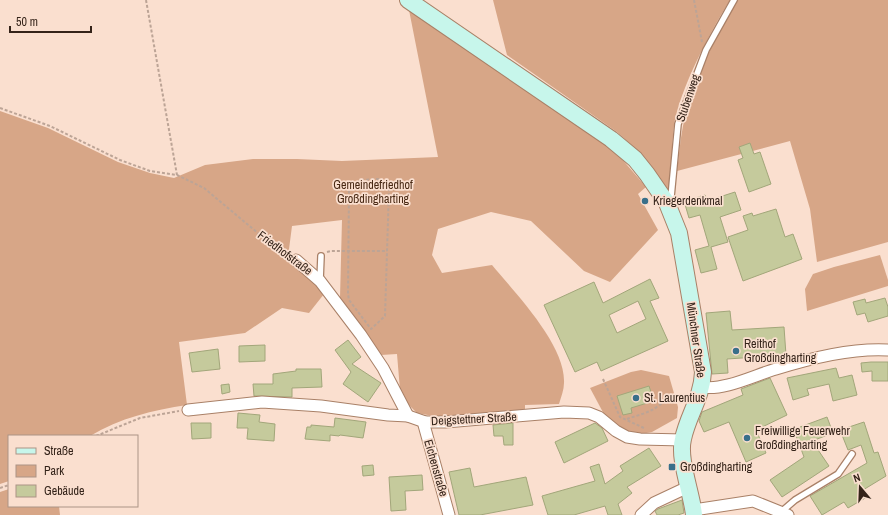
<svg xmlns="http://www.w3.org/2000/svg" width="888" height="515" font-family="'Archivo Narrow',sans-serif">
  <style>
    .green { fill: #d7a687 }
    .building { fill: #c5ca9c; stroke: #a2a67a; fill-rule: evenodd }
    .lines { fill: none; stroke-linecap: round; stroke-linejoin: round }
    .lane-casing { stroke: #a98067; stroke-width: 8 }
    .street-casing { stroke: #a98067; stroke-width: 13 }
    .secondary-casing { stroke: #a98067; stroke-width: 18 }
    .path { stroke: #bca496; stroke-width: 2; stroke-dasharray: 3 2; stroke-linecap: butt }
    .lane { stroke: #fff; stroke-width: 5.5 }
    .street { stroke: #fff; stroke-width: 11 }
    .secondary { stroke: #c7f6eb; stroke-width: 16 }
    .poi-dot { fill: #396f8a; stroke: #fadfcf; stroke-width: 1.5 }
    .labels { text-anchor: middle; dominant-baseline: central; stroke-width: 3.5; stroke-linejoin: round; paint-order: stroke }
    .street-label { font-size: 12px; fill: #342319; stroke: #fadfcf }
    .park-label { font-size: 12px; fill: #482813; stroke: #fadfcf }
    .poi-label { font-size: 12px; fill: #342319; stroke: #fadfcf; text-anchor: start }
  </style>
  <rect width="100%" height="100%" fill="#fadfcf"/>
  <g class="green">
    <path d="M493,0H730C710,32 680,89 674,125C671,148 673,170 668,193L635,148L617,132L507,55Z"/>
    <path d="M738,0H888V242L817,262L810,209L790,141L677,171C679,156 680,141 683,126C693,80 714,39 738,0Z"/>
    <path d="M409,10L609,144L646,187L638,194L658,230L610,282L584,271L531,221L491,212L438,229L432,255L442,273L492,265C515,293 566,345 564,383C564,390 561,397 559,404L525,405V412L444,418L417,413L406,402L400,390L397,354L381,355L340,298L342,220L292,226L288,257L313,280L324,294L309,313L282,308L245,333L179,342L187,405C153,410 120,418 90,436H9V481L0,484V111L48,128L118,162L150,173L174,178L205,165L253,159H297L342,161L438,157Z"/>
    <polygon points="880,255 888,280 888,286 807,311 805,289 813,274 834,267"/>
    <polygon points="641,370 669,376 678,407 677,418 652,432 641,434 626,431 616,426 605,416 590,388 631,372"/>
    <polygon points="9,489 9,506 59,506 60,515 0,515 0,492"/>
  </g>
  <g class="building">
    <polygon points="750,143 754,154 760,152 771,184 749,192 738,160 743,158 739,147"/>
    <polygon points="735,192 741,210 720,217 728,242 711,247 717,269 701,273 695,250 709,246 700,215 689,218 684,201 705,195 707,201"/>
    <polygon points="776,209 785,237 793,234 802,259 743,281 728,237 748,230 743,216 752,213 753,216"/>
    <path d="M650,279L659,298L650,301L668,341L601,371L597,362L575,372L544,305L594,282L603,303ZM638,301L646,319L617,333L609,315Z"/>
    <polygon points="885,298 888,307 888,316 868,322 865,313 857,315 853,302 865,299 866,303"/>
    <polygon points="730,311 732,330 784,327 786,355 727,359 728,373 712,374 706,313"/>
    <polygon points="348,340 361,357 352,364 381,383 368,402 343,384 351,372 335,350"/>
    <polygon points="265,345 265,361 239,362 239,346"/>
    <polygon points="218,349 220,369 192,372 189,353"/>
    <polygon points="871,362 888,362 888,381 872,381 872,371 862,372 861,363"/>
    <polygon points="836,368 839,378 852,375 857,395 833,401 829,384 807,389 809,395 793,400 787,378"/>
    <polygon points="296,369 321,369 322,387 292,388 292,397 254,396 253,384 273,384 273,374 296,371"/>
    <polygon points="770,378 787,415 756,430 766,453 746,462 729,422 704,432 699,421 702,412 743,395 741,389"/>
    <polygon points="229,384 230,392 222,394 221,385"/>
    <polygon points="649,386 654,401 631,408 632,413 623,415 617,396"/>
    <polygon points="238,413 260,415 259,422 275,424 274,441 247,439 248,428 237,428"/>
    <polygon points="827,417 833,433 812,441 829,466 782,497 770,480 804,457 795,433 801,431 800,427"/>
    <polygon points="335,418 366,422 363,438 340,435 339,436 330,435 330,441 305,439 307,427 311,427 311,425 334,427"/>
    <polygon points="864,422 874,453 878,452 886,476 863,490 867,497 848,508 844,502 822,515 810,496 867,463 861,445 848,450 840,430"/>
    <polygon points="191,423 211,423 211,438 192,439"/>
    <polygon points="513,423 513,445 504,445 503,436 494,436 493,425"/>
    <polygon points="595,423 602,428 608,441 564,463 555,442"/>
    <polygon points="649,448 661,466 627,487 632,493 618,504 622,515 608,515 605,506 574,515 548,515 542,496 595,481 590,467 599,464 605,484 623,471 620,466"/>
    <polygon points="373,465 374,475 363,476 362,466"/>
    <polygon points="470,468 474,487 526,477 533,505 480,515 459,515 449,472"/>
    <polygon points="422,475 423,490 405,491 406,510 391,511 389,477"/>
    <polygon points="682,500 684,513 678,515 657,515 655,511 658,509"/>
  </g>
  <g class="lines">
    <g class="lane-casing">
      <g id="lane">
        <polyline points="669,200 671,197 678,124 706,50 734,0"/>
        <polyline points="320,281 321,256"/>
        <polyline points="781,512 795,500 838,474 852,454"/>
      </g>
    </g>
    <g class="street-casing">
      <g id="street">
        <polyline points="296,260 320,281 361,335 383,368 408,416"/>
        <path d="M702,387C724,391 755,375 776,369C812,358 851,348 888,350"/>
        <polyline points="188,410 262,402 321,406 388,415 408,416 425,422 446,422 564,412 589,413 599,417 616,431 627,437 640,439 683,440"/>
        <polyline points="425,422 424,425 449,515"/>
        <polyline points="694,510 753,501 788,515"/>
        <polyline points="641,515 654,503 688,487"/>
      </g>
    </g>
    <g class="secondary-casing">
      <path id="secondary" d="M408,0L611,139L635,159L647,174L667,203L679,233L703,372C702,398 688,415 683,439C678,459 692,494 694,515"/>
    </g>
    <g class="path">
      <polyline points="146,0 177,175"/>
      <polyline points="694,0 702,42"/>
      <polyline points="0,108 50,126 120,160 150,171 177,175 204,188 265,239 288,254"/>
      <polygon points="378,179 386,183 389,188 385,316 371,329 349,300 348,294 349,191 351,185 362,180"/>
      <polyline points="327,252 331,251 387,251"/>
      <polyline points="603,379 620,417 644,428"/>
      <path d="M627,419C635,416 644,414 652,410C661,405 673,392 683,401"/>
      <polyline points="96,436 140,418 179,411"/>
      <polyline points="0,488 9,485"/>
    </g>
    <use href="#lane" class="lane"/>
    <use href="#street" class="street"/>
    <use href="#secondary" class="secondary"/>
  </g>
  <g class="poi-dot">
    <circle cx="645" cy="201" r="4"/>
    <circle cx="736" cy="351" r="4"/>
    <circle cx="636" cy="398" r="4"/>
    <circle cx="747" cy="438" r="4"/>
    <rect x="668" y="463" width="8" height="8" rx="2"/>
  </g>
  <g class="labels">
    <g class="street-label">
      <text transform="translate(688 98) rotate(-71)">Stubenweg</text>
      <text transform="translate(285 253) rotate(37)">Friedhofstraße</text>
      <text transform="translate(696 340) rotate(82)">Münchner Straße</text>
      <text transform="translate(474 419) rotate(-3)">Deigstettner Straße</text>
      <text transform="translate(436 468) rotate(74)">Eichenstraße</text>
    </g>
    <g class="park-label">
      <text x="373" y="185">Gemeindefriedhof<tspan x="373" dy="14">Großdingharting</tspan></text>
    </g>
    <g class="poi-label">
      <text x="653" y="201">Kriegerdenkmal</text>
      <text x="744" y="344">Reithof<tspan x="744" dy="14">Großdingharting</tspan></text>
      <text x="644" y="398">St. Laurentius</text>
      <text x="755" y="431">Freiwillige Feuerwehr<tspan x="755" dy="14">Großdingharting</tspan></text>
      <text x="680" y="467">Großdingharting</text>
    </g>
  </g>
  <rect x="8" y="435" width="130" height="72" fill="#fadfcf" stroke="#ab9486"/>
  <rect x="16" y="448" width="20" height="6" fill="#c7f6eb" stroke="#ab9486"/>
  <text x="44" y="455" font-size="12" fill="#342319">Straße</text>
  <rect x="16" y="465" width="20" height="12" fill="#d7a687" stroke="#ab9486"/>
  <text x="44" y="475" font-size="12" fill="#342319">Park</text>
  <rect x="16" y="485" width="20" height="12" fill="#c5ca9c" stroke="#ab9486"/>
  <text x="44" y="495" font-size="12" fill="#342319">Gebäude</text>
  <g transform="translate(860 487) rotate(341)" stroke="#fadfcf" stroke-width="3" paint-order="stroke">
  <path d="M0-3L7 15L0 10L-7 15Z" fill="#342319"/>
  <text y="-6" font-size="11" font-weight="bold" text-anchor="middle" fill="#342319">N</text>
  </g>
  <path d="M10 26v6h81v-6" fill="none" stroke="#342319" stroke-width="2"/>
  <text x="16" y="26" font-size="12" fill="#342319" stroke="#fadfcf" stroke-width="3" paint-order="stroke">50 m</text>
</svg>
